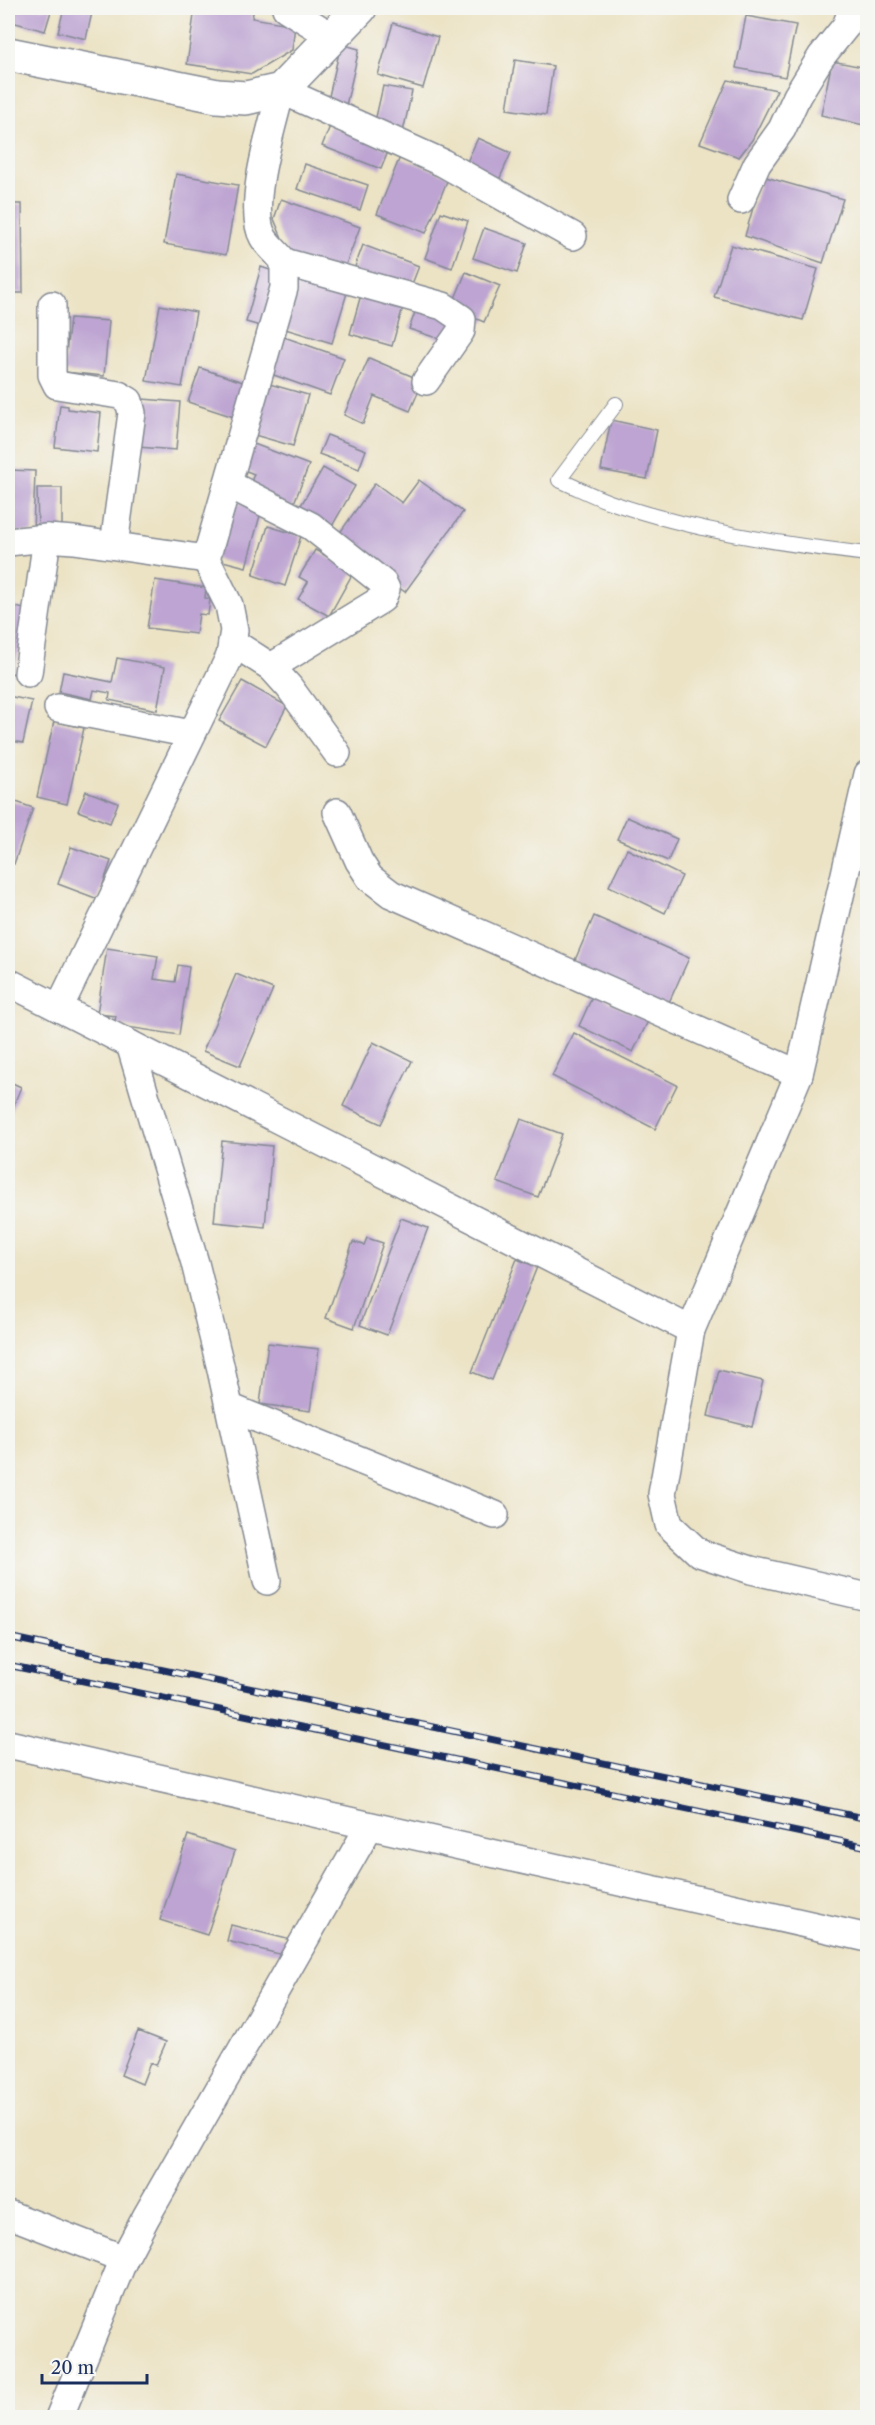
<svg xmlns="http://www.w3.org/2000/svg" width="875" height="2425" font-family="'Libre Caslon Text',serif">
  <style>
    .building { fill: #bda4d2 }
    .lines { fill: none; stroke-linecap: round; stroke-linejoin: round }
    .service-casing { stroke: #848992; stroke-width: 16 }
    .minor-casing { stroke: #848992; stroke-width: 30 }
    .tertiary-casing { stroke: #848992; stroke-width: 36 }
    .service { stroke: #fff; stroke-width: 14 }
    .minor { stroke: #fff; stroke-width: 27 }
    .tertiary { stroke: #fff; stroke-width: 33 }
    .rail-casing { stroke: #1b2f5e; stroke-width: 7 }
    .rail { stroke: #f6f6f2; stroke-width: 4.5; stroke-dasharray: 14; stroke-linecap: butt }
  </style>
  <rect width="100%" height="100%" fill="#f6f6f2"/>
  <filter id="ink" filterUnits="userSpaceOnUse"><feTurbulence type="fractalNoise" baseFrequency=".0167" numOctaves="2"/><feDisplacementMap in="SourceGraphic" scale="12" xChannelSelector="R" yChannelSelector="G"/><feConvolveMatrix kernelMatrix="1 2 1 2 8 2 1 2 1" color-interpolation-filters="sRGB"/></filter>
  <filter id="wash" filterUnits="userSpaceOnUse"><feTurbulence type="fractalNoise" baseFrequency=".008" numOctaves="4" result="noise"/><feDisplacementMap in="SourceGraphic" scale="24" xChannelSelector="R" yChannelSelector="G"/><feGaussianBlur stdDeviation="1.35" result="paint"/><feColorMatrix in="noise" values="0 0 0 0 0 0 0 0 0 0 0 0 0 0 0 0 0 1.4 0 .05"/><feComposite in="paint" operator="in"/></filter>
  <g filter="url(#wash)">
    <rect width="100%" height="100%" fill="#ece3c5"/>
    <g id="blocks">
      <g class="building">
        <polygon points="8,8 52,8 45,31 8,21"/>
        <polygon points="64,8 93,8 86,39 58,32"/>
        <polygon points="195,8 254,8 252,18 295,25 292,50 252,74 187,64"/>
        <polygon points="746,16 796,25 785,77 736,68"/>
        <polygon points="393,23 438,37 423,88 378,75"/>
        <polygon points="341,44 359,49 345,110 327,105"/>
        <polygon points="515,60 553,66 546,115 507,109"/>
        <polygon points="832,61 868,68 868,126 821,115"/>
        <polygon points="728,80 777,90 752,140 739,157 700,143"/>
        <polygon points="383,86 412,91 403,132 374,126"/>
        <polygon points="330,126 389,149 381,169 322,146"/>
        <polygon points="478,138 511,153 499,180 466,164"/>
        <polygon points="400,157 449,176 426,233 377,214"/>
        <polygon points="305,164 368,185 360,210 297,189"/>
        <polygon points="176,174 238,185 226,255 164,244"/>
        <polygon points="762,176 843,199 823,263 745,236"/>
        <polygon points="281,199 360,227 342,275 290,257 274,219"/>
        <polygon points="8,204 22,204 23,293 8,293"/>
        <polygon points="441,212 468,221 452,268 425,258"/>
        <polygon points="484,228 527,243 517,273 473,258"/>
        <polygon points="363,245 419,266 409,292 353,272"/>
        <polygon points="731,245 818,269 803,320 714,297"/>
        <polygon points="261,267 282,274 267,328 246,322"/>
        <polygon points="299,268 350,283 332,343 282,328"/>
        <polygon points="466,272 500,286 484,322 451,308"/>
        <polygon points="362,291 404,303 392,346 350,334"/>
        <polygon points="160,305 196,312 182,387 146,381"/>
        <polygon points="417,307 459,321 452,343 409,329"/>
        <polygon points="70,318 109,321 104,376 64,372"/>
        <polygon points="284,337 344,358 330,395 271,374"/>
        <polygon points="369,358 423,381 410,411 374,396 363,424 344,415"/>
        <polygon points="200,368 255,386 243,420 188,402"/>
        <polygon points="266,383 308,395 293,446 251,434"/>
        <polygon points="142,399 180,402 176,450 138,447"/>
        <polygon points="60,405 68,406 68,409 101,413 97,452 55,447"/>
        <polygon points="611,420 657,430 647,479 601,470"/>
        <polygon points="327,435 366,450 359,469 319,454"/>
        <polygon points="254,444 309,465 292,508 248,490 254,474 244,470"/>
        <polygon points="323,468 355,486 328,533 295,515"/>
        <polygon points="9,470 35,471 33,532 8,532"/>
        <polygon points="419,480 463,512 405,592 334,541 375,483 402,503"/>
        <polygon points="37,488 62,488 62,531 38,531"/>
        <polygon points="230,500 262,508 246,567 215,559"/>
        <polygon points="268,526 301,536 285,586 253,575"/>
        <polygon points="315,550 354,571 329,616 298,599 308,582 299,577"/>
        <polygon points="155,580 206,588 205,598 210,599 208,615 199,614 196,634 147,628"/>
        <polygon points="8,605 28,610 14,674 8,672"/>
        <polygon points="117,658 165,667 157,710 109,700 110,693 94,690 92,699 59,692 63,672 112,682"/>
        <polygon points="242,681 287,706 266,746 219,721"/>
        <polygon points="8,696 32,701 23,743 8,740"/>
        <polygon points="54,721 84,728 67,804 37,797"/>
        <polygon points="86,791 118,803 110,823 78,811"/>
        <polygon points="8,799 33,808 14,864 8,862"/>
        <polygon points="627,817 677,839 668,861 617,839"/>
        <polygon points="71,847 111,861 98,899 58,884"/>
        <polygon points="627,849 682,876 665,913 609,886"/>
        <polygon points="594,916 689,958 666,1009 572,967"/>
        <polygon points="107,948 158,956 154,979 175,982 178,965 189,967 179,1035 114,1025 116,1016 97,1014"/>
        <polygon points="236,974 273,989 240,1066 203,1051"/>
        <polygon points="593,995 648,1021 633,1052 579,1026"/>
        <polygon points="574,1033 677,1085 655,1129 552,1076"/>
        <polygon points="373,1042 412,1061 381,1124 343,1106"/>
        <polygon points="8,1081 21,1087 8,1119"/>
        <polygon points="521,1119 562,1134 538,1197 497,1182"/>
        <polygon points="222,1141 272,1146 265,1227 214,1222"/>
        <polygon points="401,1218 428,1228 387,1335 360,1325"/>
        <polygon points="367,1238 383,1243 354,1328 326,1318 353,1242 364,1245"/>
        <polygon points="517,1259 537,1267 492,1380 472,1372"/>
        <polygon points="268,1343 319,1349 310,1411 260,1404"/>
        <polygon points="719,1370 763,1381 752,1427 708,1416"/>
        <polygon points="188,1835 235,1851 207,1935 160,1920"/>
        <polygon points="231,1925 291,1940 287,1956 227,1941"/>
        <polygon points="138,2031 166,2042 156,2065 150,2063 142,2084 121,2075"/>
      </g>
    </g>
  </g>
  <g filter="url(#ink)">
    <use href="#blocks" fill-opacity="0" stroke="#848992" stroke-width="1.5"/>
    <g class="lines">
      <g class="service-casing">
        <path id="service" d="M616,404L559,480C576,487 593,496 610,502C693,531 781,544 868,554"/>
      </g>
      <g class="minor-casing">
        <g id="minor">
          <polyline points="286,8 331,36"/>
          <polyline points="741,200 757,164 782,129 797,96 821,57 846,26 853,8"/>
          <polyline points="284,262 443,306 462,319 461,331 426,381"/>
          <polyline points="52,305 52,375 57,385 119,395 129,401 132,413 114,545"/>
          <polyline points="228,484 311,526 383,583 386,589 382,599 271,667"/>
          <polyline points="8,542 47,538 74,540 206,559"/>
          <polyline points="232,642 271,667 289,687 337,753"/>
          <polyline points="28,673 47,538"/>
          <polyline points="58,708 191,734"/>
          <polyline points="868,774 799,1074 691,1330 662,1494 669,1525 699,1553 751,1570 868,1597"/>
          <polyline points="337,812 359,861 370,878 391,894 799,1074"/>
          <polyline points="8,982 691,1330"/>
          <path d="M59,1008L230,656L234,630L229,605L206,559L284,288V262C278,253 268,246 263,237C246,206 273,125 281,90L443,163L573,236"/>
          <polyline points="130,1044 195,1263 220,1365 267,1581"/>
          <polyline points="229,1407 495,1515"/>
          <polyline points="8,1744 868,1938"/>
          <polyline points="8,2214 124,2259"/>
          <polyline points="59,2418 124,2259 146,2217 369,1827"/>
        </g>
      </g>
      <g class="tertiary-casing">
        <polyline id="tertiary" points="8,54 217,96 246,98 281,90 360,8"/>
      </g>
      <use href="#service" class="service"/>
      <use href="#minor" class="minor"/>
      <use href="#tertiary" class="tertiary"/>
      <g class="rail-casing">
        <g id="rail">
          <polyline points="8,1637 868,1819"/>
          <polyline points="8,1665 868,1847"/>
        </g>
      </g>
      <use href="#rail" class="rail"/>
    </g>
  </g>
  <rect width="875" height="2425" fill="none" stroke="#f6f6f2" stroke-width="30"/>
  <path d="M42 2374v9h105v-9" fill="none" stroke="#1b2f5e" stroke-width="3"/>
  <text x="51" y="2374" font-size="18" fill="#1b2f5e" stroke="#f6f6f2" stroke-width="4.5" paint-order="stroke">20 m</text>
</svg>
